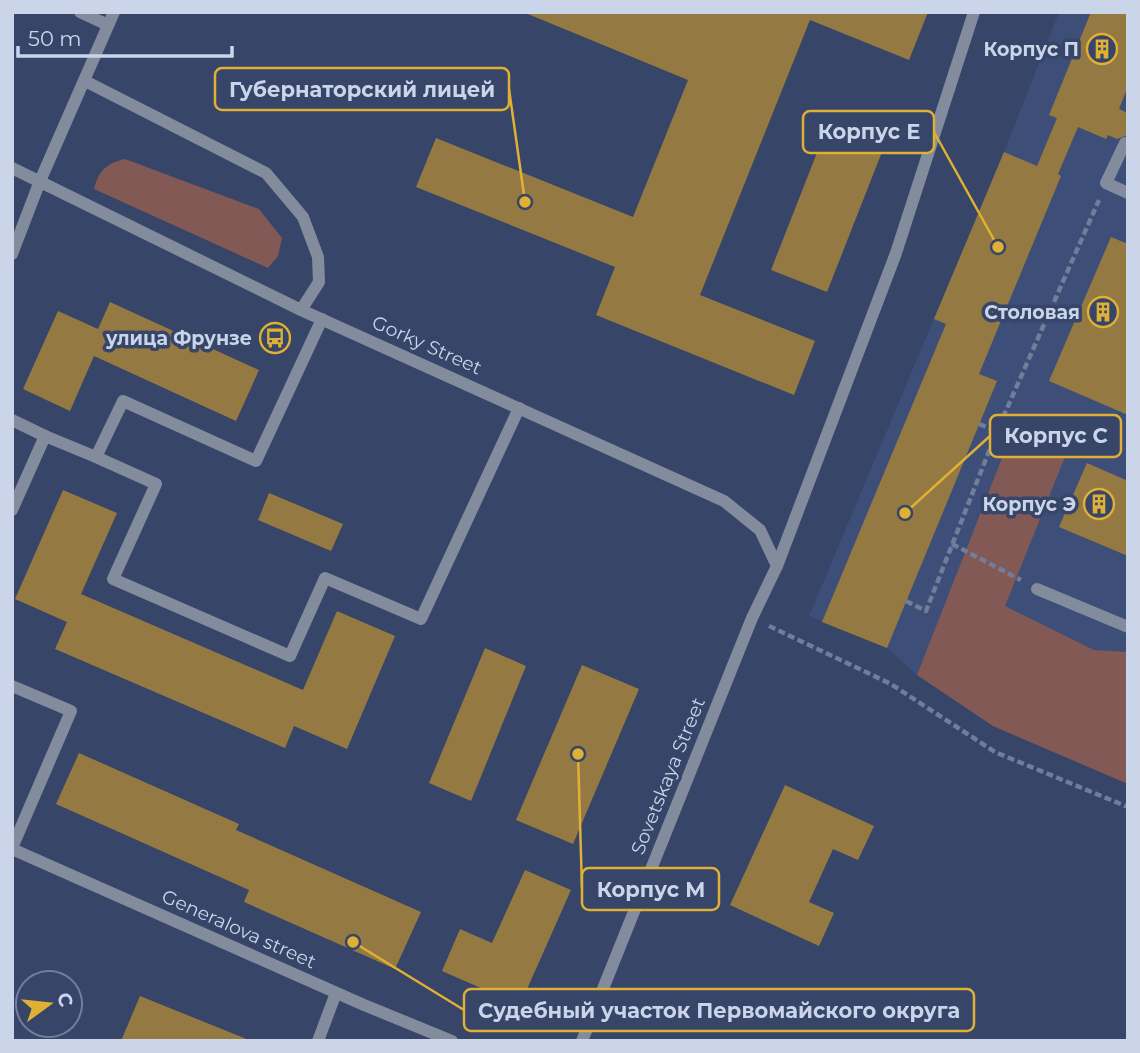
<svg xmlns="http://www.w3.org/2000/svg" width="1140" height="1053" font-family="Montserrat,sans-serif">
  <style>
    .built { fill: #3d4e78 }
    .green { fill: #825954 }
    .building { fill: #947a42 }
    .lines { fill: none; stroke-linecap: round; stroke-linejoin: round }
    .path { stroke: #707d9b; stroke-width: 4.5; stroke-dasharray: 7 3.5; stroke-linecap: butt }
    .minor { stroke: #838c9d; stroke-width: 12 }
    .labels { text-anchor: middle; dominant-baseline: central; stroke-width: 7; stroke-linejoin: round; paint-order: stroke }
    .poi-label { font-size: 19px; font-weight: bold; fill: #cbd5ea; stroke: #364568; text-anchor: end }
    .street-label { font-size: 19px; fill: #cbd5ea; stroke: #364568 }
    .leader { fill: none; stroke: #e0b034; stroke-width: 2.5 }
    .callout-dot { fill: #e0b034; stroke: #364568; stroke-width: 2.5 }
    .callout { fill: #364568; stroke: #e0b034; stroke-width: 2.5 }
    .callout-label { font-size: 21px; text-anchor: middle; font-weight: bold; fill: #cbd5ea }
  </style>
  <rect width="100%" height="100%" fill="#364568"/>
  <polygon class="built" points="1059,12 1128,12 1128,784 993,726 917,675 887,648 809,616 1004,152"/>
  <g class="green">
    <path d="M125,159L259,209L282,238L278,256L268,268L94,189C98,171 107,163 125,159Z"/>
    <polygon points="1004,453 1065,457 1005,606 1094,650 1128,652 1128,784 993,726 917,675"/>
  </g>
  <g class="building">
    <polygon points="523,12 928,12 909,60 810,20 700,295 815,341 794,395 596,315 615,267 416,187 436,138 633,217 688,80"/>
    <polygon points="1091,12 1128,12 1128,86 1119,109 1128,113 1128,135 1117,139 1108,135 1106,139 1078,127 1058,174 1061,176 979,374 997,381 887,648 822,622 946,324 934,319 1004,152 1037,166 1057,118 1049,115"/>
    <polygon points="833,112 889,134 827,292 771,270"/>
    <polygon points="1111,237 1128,244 1128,415 1049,381"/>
    <polygon points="110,302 259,370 236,421 94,356 70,411 23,389 58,311 98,329"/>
    <polygon points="1087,463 1128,481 1128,556 1059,527"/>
    <polygon points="63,490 117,513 81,594 303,690 337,611 395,636 347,749 294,726 285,748 55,649 67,622 15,599"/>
    <polygon points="269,493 343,524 331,551 258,520"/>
    <polygon points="485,648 526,666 471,801 429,783"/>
    <polygon points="582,665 639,689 573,844 516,820"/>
    <polygon points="79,753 239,824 236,830 421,912 395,969 244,902 249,890 56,804"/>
    <polygon points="785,785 874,826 858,860 833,849 809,902 834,913 819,946 730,905"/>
    <polygon points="525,870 571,890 520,1005 442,971 460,929 492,943"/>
    <polygon points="140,996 249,1040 249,1041 121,1041"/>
  </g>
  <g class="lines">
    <g class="path">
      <polyline points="979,424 997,431"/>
      <polyline points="952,544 1021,580"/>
      <polyline points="906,601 926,611 997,431 1099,200"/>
      <polyline points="769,626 891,684 995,752 1128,807"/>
    </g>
    <g class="minor">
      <polyline points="80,12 108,25"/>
      <polyline points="85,81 266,173 303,217 318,257 319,282 301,310"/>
      <polyline points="1125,143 1106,183 1128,193"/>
      <polyline points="12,168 301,310 724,501 760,530 777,566"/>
      <polyline points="12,254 40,181 114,12"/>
      <polyline points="12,420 45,436 12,510"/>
      <polyline points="45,436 96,457 123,401 256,461 322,319"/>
      <polyline points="96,457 156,484 113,579 290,656 325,578 421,619 519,408"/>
      <polyline points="1037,589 1128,627"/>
      <polyline points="12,686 71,711 12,848"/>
      <polyline points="12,849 364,1005 452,1041"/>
      <polyline points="318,1041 336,993"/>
      <polyline points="582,1041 752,618 777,566 896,253 974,12"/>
    </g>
  </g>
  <defs>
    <g id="building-ring" transform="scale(1.575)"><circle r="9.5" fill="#364568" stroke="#e0b034" stroke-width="1.5"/><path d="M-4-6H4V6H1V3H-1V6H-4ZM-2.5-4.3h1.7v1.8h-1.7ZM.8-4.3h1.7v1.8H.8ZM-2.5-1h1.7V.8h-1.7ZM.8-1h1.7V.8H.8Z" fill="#e0b034"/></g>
    <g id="bus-ring" transform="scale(1.575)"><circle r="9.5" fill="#364568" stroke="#e0b034" stroke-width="1.5"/><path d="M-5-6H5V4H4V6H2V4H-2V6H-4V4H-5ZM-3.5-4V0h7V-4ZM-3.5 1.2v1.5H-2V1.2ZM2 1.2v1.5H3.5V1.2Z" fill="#e0b034"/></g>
  </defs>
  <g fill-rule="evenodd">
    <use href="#building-ring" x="1102" y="49"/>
    <use href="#building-ring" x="1103" y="312"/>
    <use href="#bus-ring" x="275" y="338"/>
    <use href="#building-ring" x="1099" y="504"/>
  </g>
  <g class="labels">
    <g class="poi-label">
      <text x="1079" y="49">Корпус П</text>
      <text x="1080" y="312">Столовая</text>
      <text x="252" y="338">улица Фрунзе</text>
      <text x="1076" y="504">Корпус Э</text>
    </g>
    <g class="street-label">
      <text transform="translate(427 345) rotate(24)">Gorky Street</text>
      <text transform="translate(668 776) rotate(-68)">Sovetskaya Street</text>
      <text transform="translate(239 929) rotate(24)">Generalova street</text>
    </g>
  </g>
  <path class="leader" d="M525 202L509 89M998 247L934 132M905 513L990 436M578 754L582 889M353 942L464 1010"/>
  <g class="callout-dot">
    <circle cx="525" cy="202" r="7"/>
    <circle cx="998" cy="247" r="7"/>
    <circle cx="905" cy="513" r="7"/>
    <circle cx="578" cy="754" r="7"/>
    <circle cx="353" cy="942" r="7"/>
  </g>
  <g class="callout">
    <rect x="215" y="68" width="294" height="42" rx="7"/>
    <rect x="803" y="111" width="131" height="42" rx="7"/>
    <rect x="990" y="415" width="131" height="42" rx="7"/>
    <rect x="582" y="868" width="137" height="42" rx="7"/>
    <rect x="464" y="989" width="510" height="42" rx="7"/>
  </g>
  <g class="callout-label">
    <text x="362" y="97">Губернаторский лицей</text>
    <text x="869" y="139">Корпус Е</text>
    <text x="1056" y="443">Корпус С</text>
    <text x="651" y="897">Корпус M</text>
    <text x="719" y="1018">Судебный участок Первомайского округа</text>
  </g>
  <rect width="1140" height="1053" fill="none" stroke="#cbd5ea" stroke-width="28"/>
  <g transform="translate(49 1004) rotate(75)"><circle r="33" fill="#364568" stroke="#727f9c" stroke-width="2"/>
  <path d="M0-5L12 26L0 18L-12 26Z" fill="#e0b034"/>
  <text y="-10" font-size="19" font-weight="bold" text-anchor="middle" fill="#cbd5ea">С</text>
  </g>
  <path d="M18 46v10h214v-10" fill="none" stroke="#cbd5ea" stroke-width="3.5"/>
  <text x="28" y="46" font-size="21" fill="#cbd5ea" stroke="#364568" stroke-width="5" paint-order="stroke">50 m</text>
</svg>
